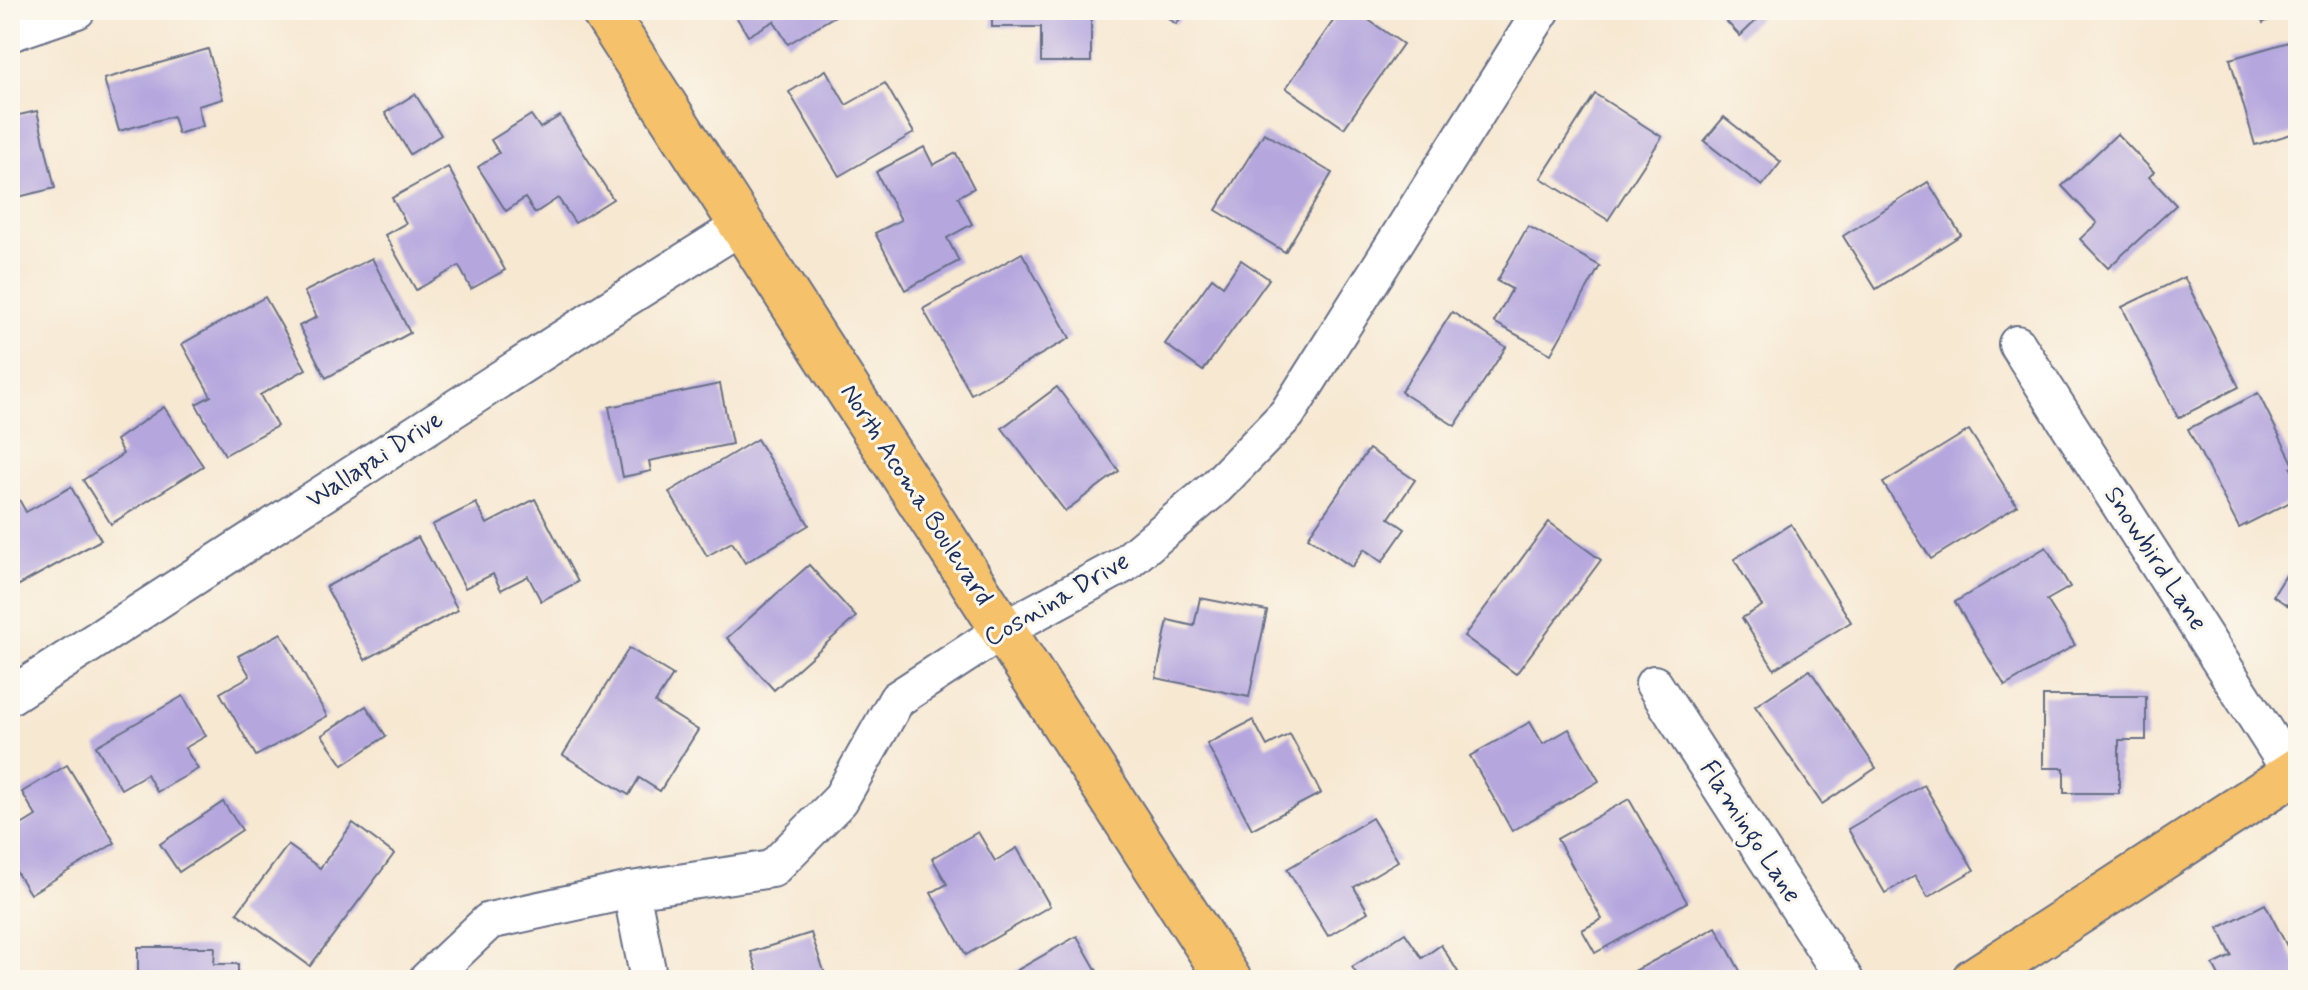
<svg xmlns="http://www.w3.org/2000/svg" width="2308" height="990" font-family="Mynerve,sans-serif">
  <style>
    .building { fill: #b5a7de }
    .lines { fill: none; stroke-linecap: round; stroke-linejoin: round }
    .minor-casing { stroke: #687087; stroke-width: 40 }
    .major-casing { stroke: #687087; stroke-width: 48 }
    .minor { stroke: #fff; stroke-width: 36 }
    .major { stroke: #f5c16b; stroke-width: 44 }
    .labels { text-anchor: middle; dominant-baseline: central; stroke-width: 6; stroke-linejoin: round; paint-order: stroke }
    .street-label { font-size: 26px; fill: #1b2f5e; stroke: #fbf7ec }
  </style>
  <rect width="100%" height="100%" fill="#fbf7ec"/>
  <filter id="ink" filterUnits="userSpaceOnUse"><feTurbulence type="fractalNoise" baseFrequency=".0125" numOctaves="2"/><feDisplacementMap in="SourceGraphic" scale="16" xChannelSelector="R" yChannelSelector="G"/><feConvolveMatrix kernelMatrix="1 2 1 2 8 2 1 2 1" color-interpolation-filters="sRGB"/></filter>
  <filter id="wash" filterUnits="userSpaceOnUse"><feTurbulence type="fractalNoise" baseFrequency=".006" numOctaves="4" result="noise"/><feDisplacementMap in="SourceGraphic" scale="32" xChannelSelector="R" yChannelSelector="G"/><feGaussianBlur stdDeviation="1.8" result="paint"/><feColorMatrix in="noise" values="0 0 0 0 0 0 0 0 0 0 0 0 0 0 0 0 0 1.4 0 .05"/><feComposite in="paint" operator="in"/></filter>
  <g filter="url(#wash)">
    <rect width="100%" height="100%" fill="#f7e8d2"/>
    <g id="blocks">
      <g class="building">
        <polygon points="732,10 836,10 838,14 788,44 774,21 748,36"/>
        <polygon points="992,10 1091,10 1091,62 1041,62 1041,27 992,27"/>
        <polygon points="1158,10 1187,10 1176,24"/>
        <polygon points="1341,10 1354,10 1403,44 1344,128 1286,88"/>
        <polygon points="1716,10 1767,10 1740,36"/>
        <polygon points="2255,10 2284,10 2263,23"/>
        <polygon points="2292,41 2298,61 2298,132 2255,145 2230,59"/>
        <polygon points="208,49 223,99 198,106 203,126 178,134 173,116 119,131 104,79"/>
        <polygon points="826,70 846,105 885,83 914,133 839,176 789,92"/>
        <polygon points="415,94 441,135 410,154 385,113"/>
        <polygon points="1595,94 1662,137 1608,220 1541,178"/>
        <polygon points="37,111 55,188 10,199 10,117"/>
        <polygon points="531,115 540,128 560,116 613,199 575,223 558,198 535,213 525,198 506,211 478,167 499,153 491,140"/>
        <polygon points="1724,117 1781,162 1762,186 1704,141"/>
        <polygon points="1264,133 1332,173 1285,252 1216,210"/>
        <polygon points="2117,134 2154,172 2149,177 2176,205 2108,268 2080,239 2097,223 2062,186"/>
        <polygon points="924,147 933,165 956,153 974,188 958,197 972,224 947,238 959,261 905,290 875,233 901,220 876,172"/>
        <polygon points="448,167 505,270 471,289 459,266 416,290 385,235 406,223 392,198"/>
        <polygon points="1928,182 1961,235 1876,289 1843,236"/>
        <polygon points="1528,226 1600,266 1551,354 1494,322 1512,289 1497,281"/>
        <polygon points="1022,253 1070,338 971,394 923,309"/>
        <polygon points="372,258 410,333 326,378 299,326 317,317 304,292"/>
        <polygon points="1241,260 1269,279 1203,371 1165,344 1212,278 1223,286"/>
        <polygon points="2184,277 2239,387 2178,418 2122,307"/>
        <polygon points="265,297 306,369 260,395 277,426 225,455 196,404 211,396 182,344"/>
        <polygon points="1452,312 1506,347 1455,426 1401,392"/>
        <polygon points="720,384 732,444 649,461 651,471 623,477 609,407"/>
        <polygon points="1057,387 1119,471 1065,511 1002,428"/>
        <polygon points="2258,393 2295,467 2291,468 2298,483 2298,498 2239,528 2188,429"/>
        <polygon points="164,407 203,466 111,524 83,480 123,454 116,440"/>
        <polygon points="1969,430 2017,506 1931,559 1883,483"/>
        <polygon points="757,439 809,525 745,563 732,542 707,556 669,492"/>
        <polygon points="1369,449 1415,480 1389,518 1405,529 1382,562 1364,549 1352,567 1308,537"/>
        <polygon points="12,487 26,512 71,487 101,540 10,590 10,489"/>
        <polygon points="535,499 578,582 541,601 528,576 501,590 493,574 465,588 432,525 476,503 487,524"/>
        <polygon points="1549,522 1601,560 1516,674 1464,636"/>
        <polygon points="1791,524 1851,622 1774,669 1742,618 1762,606 1734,559"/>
        <polygon points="418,537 458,610 365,660 326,587"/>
        <polygon points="2046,547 2070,587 2047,600 2075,645 2005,686 1955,602"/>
        <polygon points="2298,556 2298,612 2273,596"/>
        <polygon points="809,565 856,617 774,690 727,638"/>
        <polygon points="1200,598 1267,611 1249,697 1156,678 1168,620 1194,626"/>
        <polygon points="281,633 327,716 256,756 220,693 250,676 238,656"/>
        <polygon points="629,648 673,675 655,703 698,730 660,791 639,778 629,795 563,755"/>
        <polygon points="1810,670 1876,768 1822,804 1755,706"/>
        <polygon points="183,696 206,736 185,748 198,769 157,792 147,774 121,789 96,746"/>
        <polygon points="2043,696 2146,696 2146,740 2119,740 2119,793 2064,793 2064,768 2043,768"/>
        <polygon points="366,706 386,736 343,765 322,735"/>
        <polygon points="1253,720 1267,746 1290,734 1321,793 1252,829 1207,744"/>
        <polygon points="1530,722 1543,744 1569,729 1599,781 1512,831 1470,756"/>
        <polygon points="67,765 115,843 30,894 10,862 10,832 36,816 22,792"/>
        <polygon points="1924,785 1974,870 1928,897 1915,876 1885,893 1848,829"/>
        <polygon points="1629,799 1687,902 1595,953 1582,930 1602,919 1557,839"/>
        <polygon points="223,802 242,830 179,872 160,844"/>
        <polygon points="1372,818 1398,861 1354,887 1368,912 1328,936 1287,869"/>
        <polygon points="353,823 394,854 310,966 237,913 288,845 320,868"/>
        <polygon points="978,832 995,861 1017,848 1050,906 966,955 931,893 947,884 932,858"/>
        <polygon points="2265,904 2298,967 2298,980 2221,980 2213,965 2232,956 2218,928"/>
        <polygon points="1716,927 1745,980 1618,980"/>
        <polygon points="811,933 827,980 760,980 751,952"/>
        <polygon points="1405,933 1422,958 1441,945 1458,972 1446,980 1361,980 1352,967"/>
        <polygon points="1077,936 1102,980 1000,980"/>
        <polygon points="138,947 215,947 214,964 238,964 238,980 138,980"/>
      </g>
    </g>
  </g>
  <g filter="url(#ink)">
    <use href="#blocks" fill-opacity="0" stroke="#687087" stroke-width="2"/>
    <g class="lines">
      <g class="minor-casing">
        <g id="minor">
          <polyline points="10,33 77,10"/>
          <polyline points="2017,344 2298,783"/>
          <polyline points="1654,684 1845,980"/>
          <polyline points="10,696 601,314 741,226"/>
          <polyline points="631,890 649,980"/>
          <polyline points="427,980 489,921 631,890 772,869 840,800 897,699 1003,630 1123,565 1216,487 1287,414 1542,10"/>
        </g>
      </g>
      <g class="major-casing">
        <g id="major">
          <polyline points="603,10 1229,980"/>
          <polyline points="1974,980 2298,770"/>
        </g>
      </g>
      <use href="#minor" class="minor"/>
      <use href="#major" class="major"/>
    </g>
  </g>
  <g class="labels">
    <g class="street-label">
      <text transform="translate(375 460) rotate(-33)">Wallapai Drive</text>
      <text transform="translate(916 495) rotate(57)">North Acoma Boulevard</text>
      <text transform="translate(2155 559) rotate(57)">Snowbird Lane</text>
      <text transform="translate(1057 600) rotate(-30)">Cosnina Drive</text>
      <text transform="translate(1750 832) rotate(57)">Flamingo Lane</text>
    </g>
  </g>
  <rect width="2308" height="990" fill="none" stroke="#fbf7ec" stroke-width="40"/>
</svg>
